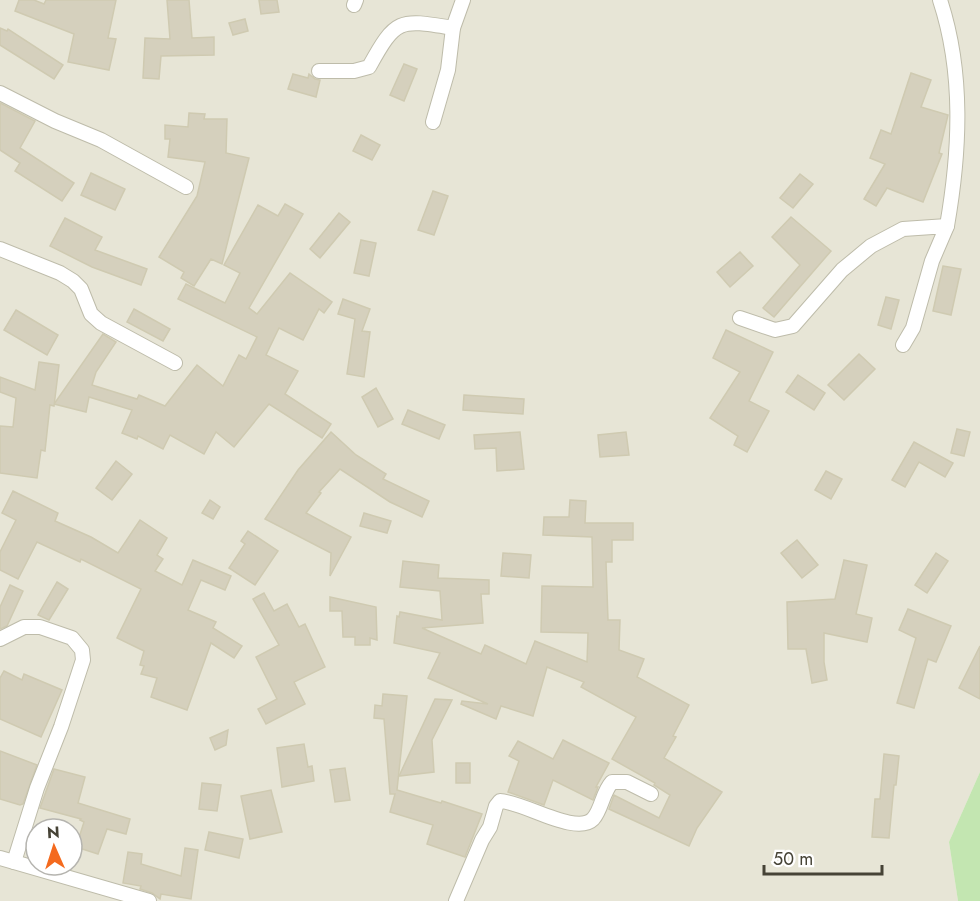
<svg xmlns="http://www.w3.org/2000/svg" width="980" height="901" font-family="Jost,sans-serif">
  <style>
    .residential { fill: #e7e5d6; fill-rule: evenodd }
    .green { fill: #c3e6b1 }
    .building { fill: #d5d0bd; stroke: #cfcab1; stroke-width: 1.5 }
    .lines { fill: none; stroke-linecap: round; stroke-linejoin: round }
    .minor-casing { stroke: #bebcaa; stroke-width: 16 }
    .minor { stroke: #fff; stroke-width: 14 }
  </style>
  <rect width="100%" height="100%" fill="#f3f2e7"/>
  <path class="residential" d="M0,0H980V772L949,842L958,901H0ZM36,829H72V865H36Z"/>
  <polygon class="green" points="980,772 980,901 958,901 949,842"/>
  <g class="building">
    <polygon points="19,0 34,0 44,4 46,0 116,0 108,38 116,39 109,70 68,62 74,34 15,11"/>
    <polygon points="167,0 189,0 192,38 214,37 214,55 161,56 159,79 143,78 145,38 170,39"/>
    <polygon points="259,0 277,0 279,12 261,14"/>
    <polygon points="245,19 248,31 233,35 229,23"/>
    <polygon points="0,28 7,31 8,29 63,65 54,79 0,45"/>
    <polygon points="404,64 417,69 404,101 390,95"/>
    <polygon points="911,73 931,80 921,107 948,115 939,153 942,154 923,202 887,188 876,206 864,199 885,164 870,158 881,130 891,134"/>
    <polygon points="293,74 308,78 309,74 315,79 320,80 316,97 288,89"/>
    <polygon points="0,103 35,121 20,148 74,183 62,201 15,171 20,163 0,150"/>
    <polygon points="189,113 205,114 204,119 227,119 226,153 249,158 222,264 211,259 194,286 181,278 184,272 159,257 197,196 205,162 168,157 170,139 165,139 165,125 188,127"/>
    <polygon points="361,135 380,145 372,160 353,151"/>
    <polygon points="91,173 125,189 115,210 81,195"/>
    <polygon points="800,174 813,184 793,208 780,198"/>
    <polygon points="433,191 448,196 434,235 418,230"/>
    <polygon points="285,204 303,214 249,308 257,314 290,273 332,302 324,313 319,309 303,340 279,328 266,355 298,371 285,394 331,424 322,438 269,404 234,447 216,432 204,454 170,435 163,449 138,436 137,439 122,433 132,410 89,397 86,412 54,404 103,334 116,342 96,372 92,385 137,399 139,395 165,406 197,365 223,386 239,355 246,359 257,337 178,299 186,284 225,303 240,273 224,265 258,205 278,216"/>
    <polygon points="339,213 350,222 320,258 310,249"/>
    <polygon points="791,217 831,251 774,317 763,308 800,265 772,237"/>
    <polygon points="65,218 102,237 95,250 147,269 141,285 92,267 50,246"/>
    <polygon points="361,240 376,243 369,276 354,273"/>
    <polygon points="740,252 753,266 730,287 717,272"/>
    <polygon points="943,266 961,269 951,315 933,311"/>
    <polygon points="886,297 899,300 891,329 878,325"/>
    <polygon points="343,299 370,309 362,331 370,332 364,377 347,374 355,319 338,314"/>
    <polygon points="134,309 170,329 163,341 127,322"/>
    <polygon points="16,310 58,335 47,355 4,330"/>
    <polygon points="726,330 773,352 749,401 769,411 747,452 734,445 738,436 710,418 740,372 713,358"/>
    <polygon points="859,354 875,369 844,400 828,385"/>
    <polygon points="39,362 59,365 54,406 50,405 45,451 41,450 37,478 0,473 0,426 13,427 16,398 0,392 0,377 35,390"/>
    <polygon points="798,375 825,393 814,410 786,392"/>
    <polygon points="376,388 393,419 378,427 362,397"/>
    <polygon points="464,395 524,399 523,414 463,410"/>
    <polygon points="408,410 445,425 439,439 402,424"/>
    <polygon points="957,429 970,432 964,456 951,453"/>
    <polygon points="331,432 356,455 386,474 383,479 429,501 422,517 390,502 340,469 319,492 321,493 306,513 351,537 330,576 331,553 265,519 298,470"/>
    <polygon points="520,432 524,469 497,471 496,448 475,449 474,435"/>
    <polygon points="626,432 629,455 600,457 598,435"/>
    <polygon points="914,442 953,463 945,477 919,462 905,487 892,480"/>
    <polygon points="116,461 132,474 112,500 96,488"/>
    <polygon points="826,471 842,479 831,499 815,490"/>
    <polygon points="13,491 58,513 55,521 91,537 118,553 140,520 167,538 157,555 163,559 155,571 182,585 193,560 231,576 225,590 201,580 188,610 216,622 213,628 242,646 234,658 211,643 187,710 151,697 157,678 141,674 144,666 140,665 144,651 117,638 141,589 81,559 80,562 37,542 18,579 0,570 0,552 16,520 2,513"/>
    <polygon points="210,500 220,507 213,519 202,513"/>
    <polygon points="570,500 586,501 585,523 633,523 633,540 612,540 612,562 606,562 608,620 620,620 619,650 644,659 637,677 689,705 673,736 676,737 664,758 722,792 697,828 689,846 609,809 614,795 659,818 670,795 654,785 655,783 612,759 636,717 581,687 584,682 547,667 533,716 501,706 496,719 461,704 462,701 488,704 428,678 440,653 394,643 397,616 399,617 400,612 442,620 440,591 400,587 403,561 439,565 438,578 489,580 489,594 481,594 483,623 422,628 481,654 485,645 526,664 535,641 587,662 588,633 541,632 542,586 593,587 592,537 543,535 544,517 569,517"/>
    <polygon points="364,513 391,521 387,533 360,526"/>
    <polygon points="248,531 278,551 255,585 229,568 245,544 241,541"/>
    <polygon points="797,540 818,565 802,578 781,553"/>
    <polygon points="503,553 531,555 529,578 501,576"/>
    <polygon points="936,553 948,561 927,593 915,585"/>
    <polygon points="844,560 867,565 856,614 872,618 867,642 824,633 824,662 827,680 812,683 806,649 788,649 787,602 835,599"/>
    <polygon points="57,582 68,589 49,620 38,615"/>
    <polygon points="10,585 23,591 7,626 0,629 0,607"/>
    <polygon points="264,593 274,611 287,604 299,627 305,624 325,667 294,682 305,704 266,724 258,709 277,699 256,657 279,645 253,599"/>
    <polygon points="330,597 376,607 377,640 370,638 370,645 355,645 355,637 343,637 342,611 330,611"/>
    <polygon points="908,609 951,626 936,662 928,659 914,708 897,703 916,638 899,630"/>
    <polygon points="980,646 980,699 959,688"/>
    <polygon points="4,671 22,680 24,674 62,690 41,737 0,719 0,678"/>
    <polygon points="383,694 407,696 397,790 441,803 442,801 482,814 465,857 427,844 433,825 390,812 395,794 390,794 384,719 374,718 375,705 382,706"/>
    <polygon points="435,699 452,700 432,740 434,772 399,776"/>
    <polygon points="228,730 226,745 215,750 210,738"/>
    <polygon points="563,740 609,763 596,787 598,787 593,800 553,780 544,805 508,792 519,761 509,756 518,741 553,759"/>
    <polygon points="304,744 308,767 312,766 314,781 282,787 277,748"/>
    <polygon points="0,751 37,765 23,804 20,805 0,799"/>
    <polygon points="884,754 899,756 896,785 894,785 889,838 872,837 875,799 880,799"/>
    <rect x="456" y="763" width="14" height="20"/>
    <polygon points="345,768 350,800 335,802 330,770"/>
    <polygon points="54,769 85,777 78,803 130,819 126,834 107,829 98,854 76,847 84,822 80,820 81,819 40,808"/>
    <polygon points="202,783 221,785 217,811 199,809"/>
    <polygon points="271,790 282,832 250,839 241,796"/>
    <polygon points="209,832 243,839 239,858 205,850"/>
    <polygon points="185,848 198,850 191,899 161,894 160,899 152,893 140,889 141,886 123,883 128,852 142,854 141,864 181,876"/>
  </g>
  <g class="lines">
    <g class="minor-casing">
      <g id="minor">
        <path d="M940,0C964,73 960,151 947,226"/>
        <polyline points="354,5 356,0"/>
        <path d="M319,71H354L369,67C396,18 399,19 453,28"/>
        <polyline points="0,93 55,121 101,140 186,187"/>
        <polyline points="433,122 448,70 453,28 463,0"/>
        <polyline points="0,249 60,273 73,281 81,289 91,314 101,323 175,363"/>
        <polyline points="740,318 775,330 793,326 842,270 871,246 903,229 947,226 932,261 913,328 903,345"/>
        <polyline points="0,639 24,627 40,627 72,638 82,650 83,660 61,727 37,788 14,862"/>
        <polyline points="0,858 149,901"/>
        <path d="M456,901L482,840L490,827L496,806L500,801C524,802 576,836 593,819C602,809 602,793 612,782H627L651,794"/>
      </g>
    </g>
    <use href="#minor" class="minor"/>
  </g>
  <g transform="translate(54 847) rotate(357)"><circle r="28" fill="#ffffff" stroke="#b5b4af" stroke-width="1.5"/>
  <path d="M0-4.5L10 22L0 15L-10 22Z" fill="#f46a1e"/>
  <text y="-9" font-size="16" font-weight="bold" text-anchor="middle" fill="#464336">N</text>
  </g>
  <path d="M764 865v9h118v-9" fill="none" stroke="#464336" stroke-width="3"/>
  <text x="773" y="865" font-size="18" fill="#464336" stroke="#ffffff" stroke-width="4.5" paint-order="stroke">50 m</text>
</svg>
